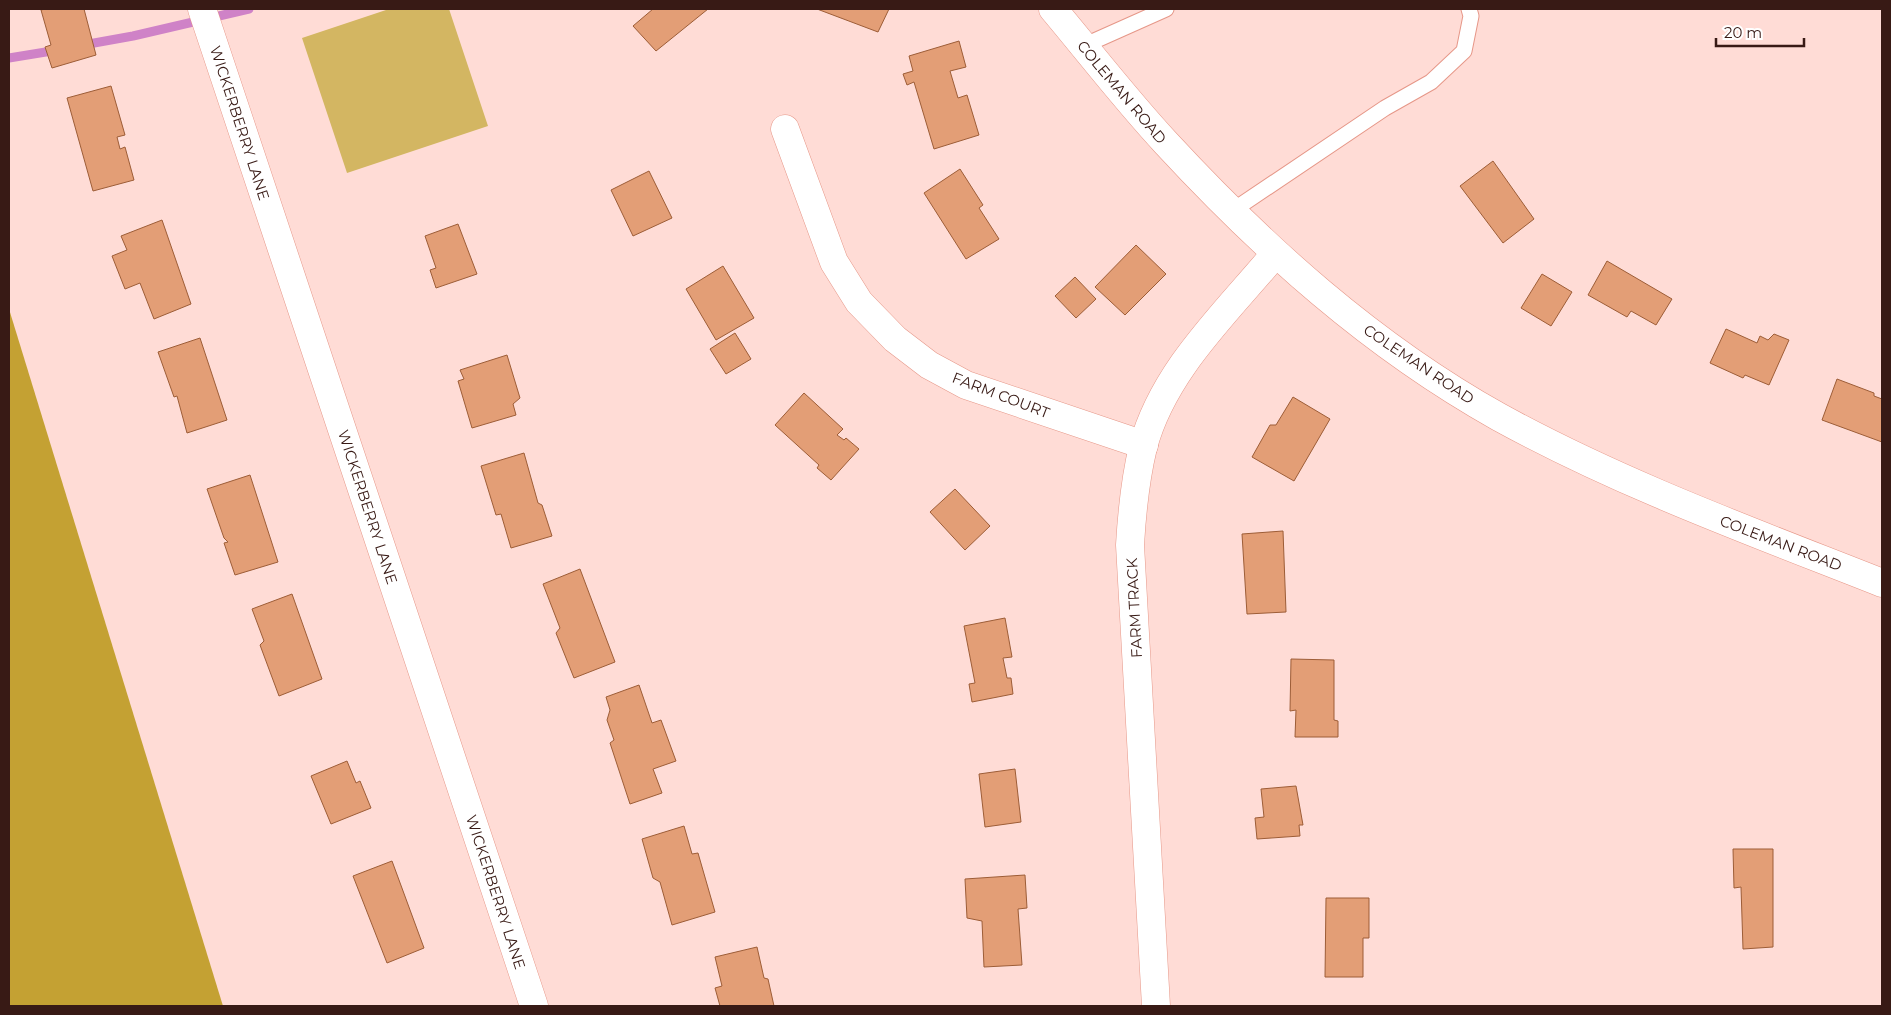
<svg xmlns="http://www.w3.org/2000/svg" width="1891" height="1015" font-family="Montserrat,sans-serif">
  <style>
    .green { fill: #d3b662 }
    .forest { fill: #c4a133 }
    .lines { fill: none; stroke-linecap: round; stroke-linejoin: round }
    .stream { stroke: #cf82c7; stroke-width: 9 }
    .building { fill: #e39e76; stroke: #9d5d37 }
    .lane-casing { stroke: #e69788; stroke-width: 17 }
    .street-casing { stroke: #e69788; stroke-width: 29 }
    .secondary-casing { stroke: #e69788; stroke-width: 29 }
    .lane { stroke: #fff; stroke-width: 15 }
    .street { stroke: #fff; stroke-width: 28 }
    .secondary { stroke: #fff; stroke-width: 28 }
    .labels { text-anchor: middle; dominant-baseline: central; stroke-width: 4; stroke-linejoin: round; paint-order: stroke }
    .street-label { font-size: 15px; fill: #381a15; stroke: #fff }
  </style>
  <rect width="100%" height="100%" fill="#ffdcd6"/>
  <polygon class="green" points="389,9 449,9 488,126 347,173 302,38"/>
  <polygon class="forest" points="9,309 223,1006 9,1006"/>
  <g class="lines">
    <g class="stream">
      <polyline points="83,45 133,36 249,9"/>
      <polyline points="9,58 58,50"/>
    </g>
  </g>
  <g class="building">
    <polygon points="45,9 84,9 96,55 52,68 45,47 51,45 41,10"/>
    <polygon points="653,9 708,9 656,51 633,26"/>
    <polygon points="817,9 889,9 878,32"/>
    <polygon points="959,41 966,67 950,71 958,98 967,95 979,135 934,149 914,82 907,85 903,74 913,71 909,56"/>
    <polygon points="111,86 125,135 117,137 120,149 125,147 134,180 93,191 67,98"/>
    <polygon points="1493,161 1534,219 1503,243 1460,186"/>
    <polygon points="960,169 983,205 979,208 999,239 966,259 924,193"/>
    <polygon points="649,171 672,218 633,236 611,190"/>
    <polygon points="162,220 191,304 154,319 140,283 125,289 112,256 127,250 121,236"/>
    <polygon points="458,224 477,274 436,288 430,270 436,268 425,236"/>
    <polygon points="1136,245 1166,274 1125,315 1095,287"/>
    <polygon points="1607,261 1672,299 1656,325 1631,311 1627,317 1588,295"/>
    <polygon points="723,266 754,318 716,340 686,289"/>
    <polygon points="1542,274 1572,292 1551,326 1521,308"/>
    <polygon points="1075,277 1096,299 1076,318 1055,296"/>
    <polygon points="1726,329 1757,343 1760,336 1768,340 1774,334 1789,340 1769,385 1745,375 1743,378 1710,363"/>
    <polygon points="735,333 751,359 726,374 710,349"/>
    <polygon points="200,338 227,420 187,433 177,396 174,397 158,352"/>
    <polygon points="507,355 520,398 513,404 516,415 472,428 458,381 464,379 460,370"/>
    <polygon points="1837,379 1874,393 1874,396 1882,399 1882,442 1822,420"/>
    <polygon points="804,393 843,429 837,435 844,440 846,438 859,449 831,480 817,468 819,465 775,425"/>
    <polygon points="1293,397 1330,419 1294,481 1252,457 1270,425 1276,425"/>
    <polygon points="524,453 538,503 542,505 552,536 511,548 501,514 496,515 481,466"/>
    <polygon points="250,475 278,562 235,575 224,543 228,542 224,538 207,489"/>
    <polygon points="955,489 990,526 965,550 930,512"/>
    <polygon points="1283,531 1286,612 1247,614 1242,534"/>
    <polygon points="580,569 615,662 574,678 556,633 560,628 543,584"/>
    <polygon points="292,594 322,679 279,696 260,645 264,641 252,609"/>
    <polygon points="1005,618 1012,657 1003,658 1007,678 1011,678 1013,694 972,702 969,684 975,683 964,626"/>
    <polygon points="1291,659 1334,660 1334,720 1338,721 1338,737 1295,737 1296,710 1290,711"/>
    <polygon points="639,685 652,723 661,720 676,761 653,769 662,793 630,804 610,743 614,740 607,720 610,710 606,697"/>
    <polygon points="347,761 356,783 360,781 371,808 331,824 311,776"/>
    <polygon points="1015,769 1021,822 985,827 979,774"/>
    <polygon points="1296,786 1303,825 1299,825 1300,836 1257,839 1255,818 1264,817 1261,789"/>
    <polygon points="684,826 692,854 698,853 715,912 672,925 660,882 653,878 642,839"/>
    <polygon points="1733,849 1773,849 1773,947 1743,949 1741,887 1734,888"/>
    <polygon points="392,861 424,948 387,963 353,876"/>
    <polygon points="1025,875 1027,908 1018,909 1022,965 984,967 982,921 967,918 965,879"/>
    <polygon points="1326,898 1369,898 1369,938 1363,938 1363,977 1325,977"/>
    <polygon points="757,947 764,978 768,979 774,1006 720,1006 715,988 722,986 715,957"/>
  </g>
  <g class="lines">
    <g class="lane-casing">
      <g id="lane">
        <polyline points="1083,46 1166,9"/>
        <polyline points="1232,211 1385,108 1431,82 1464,51 1471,16 1469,9"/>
      </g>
    </g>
    <g class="street-casing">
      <g id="street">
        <polyline points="202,9 534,1006"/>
        <polyline points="785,129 834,262 859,302 895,339 929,365 966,385 1144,445"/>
        <path d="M1156,1006L1130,545C1132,511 1135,480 1143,447C1163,371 1226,313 1275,254"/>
      </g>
    </g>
    <g class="secondary-casing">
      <path id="secondary" d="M1053,9C1090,53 1126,100 1166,143C1264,249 1372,346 1499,417C1621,484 1753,532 1882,583"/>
    </g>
    <use href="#lane" class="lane"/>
    <use href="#street" class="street"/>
    <use href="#secondary" class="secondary"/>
  </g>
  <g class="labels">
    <g class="street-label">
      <text transform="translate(1122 92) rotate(50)">COLEMAN ROAD</text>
      <text transform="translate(240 123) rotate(72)">WICKERBERRY LANE</text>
      <text transform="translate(1419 364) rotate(34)">COLEMAN ROAD</text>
      <text transform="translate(1001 395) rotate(21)">FARM COURT</text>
      <text transform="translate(368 507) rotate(72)">WICKERBERRY LANE</text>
      <text transform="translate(1781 543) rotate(21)">COLEMAN ROAD</text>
      <text transform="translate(1134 608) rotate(-93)">FARM TRACK</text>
      <text transform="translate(496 892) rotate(72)">WICKERBERRY LANE</text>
    </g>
  </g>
  <rect width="1891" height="1015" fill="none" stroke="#381a15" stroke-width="20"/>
  <path d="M1716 38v8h88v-8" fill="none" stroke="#381a15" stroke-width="2.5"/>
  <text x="1724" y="38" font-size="15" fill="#381a15" stroke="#ffffff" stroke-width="4" paint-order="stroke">20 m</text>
</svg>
